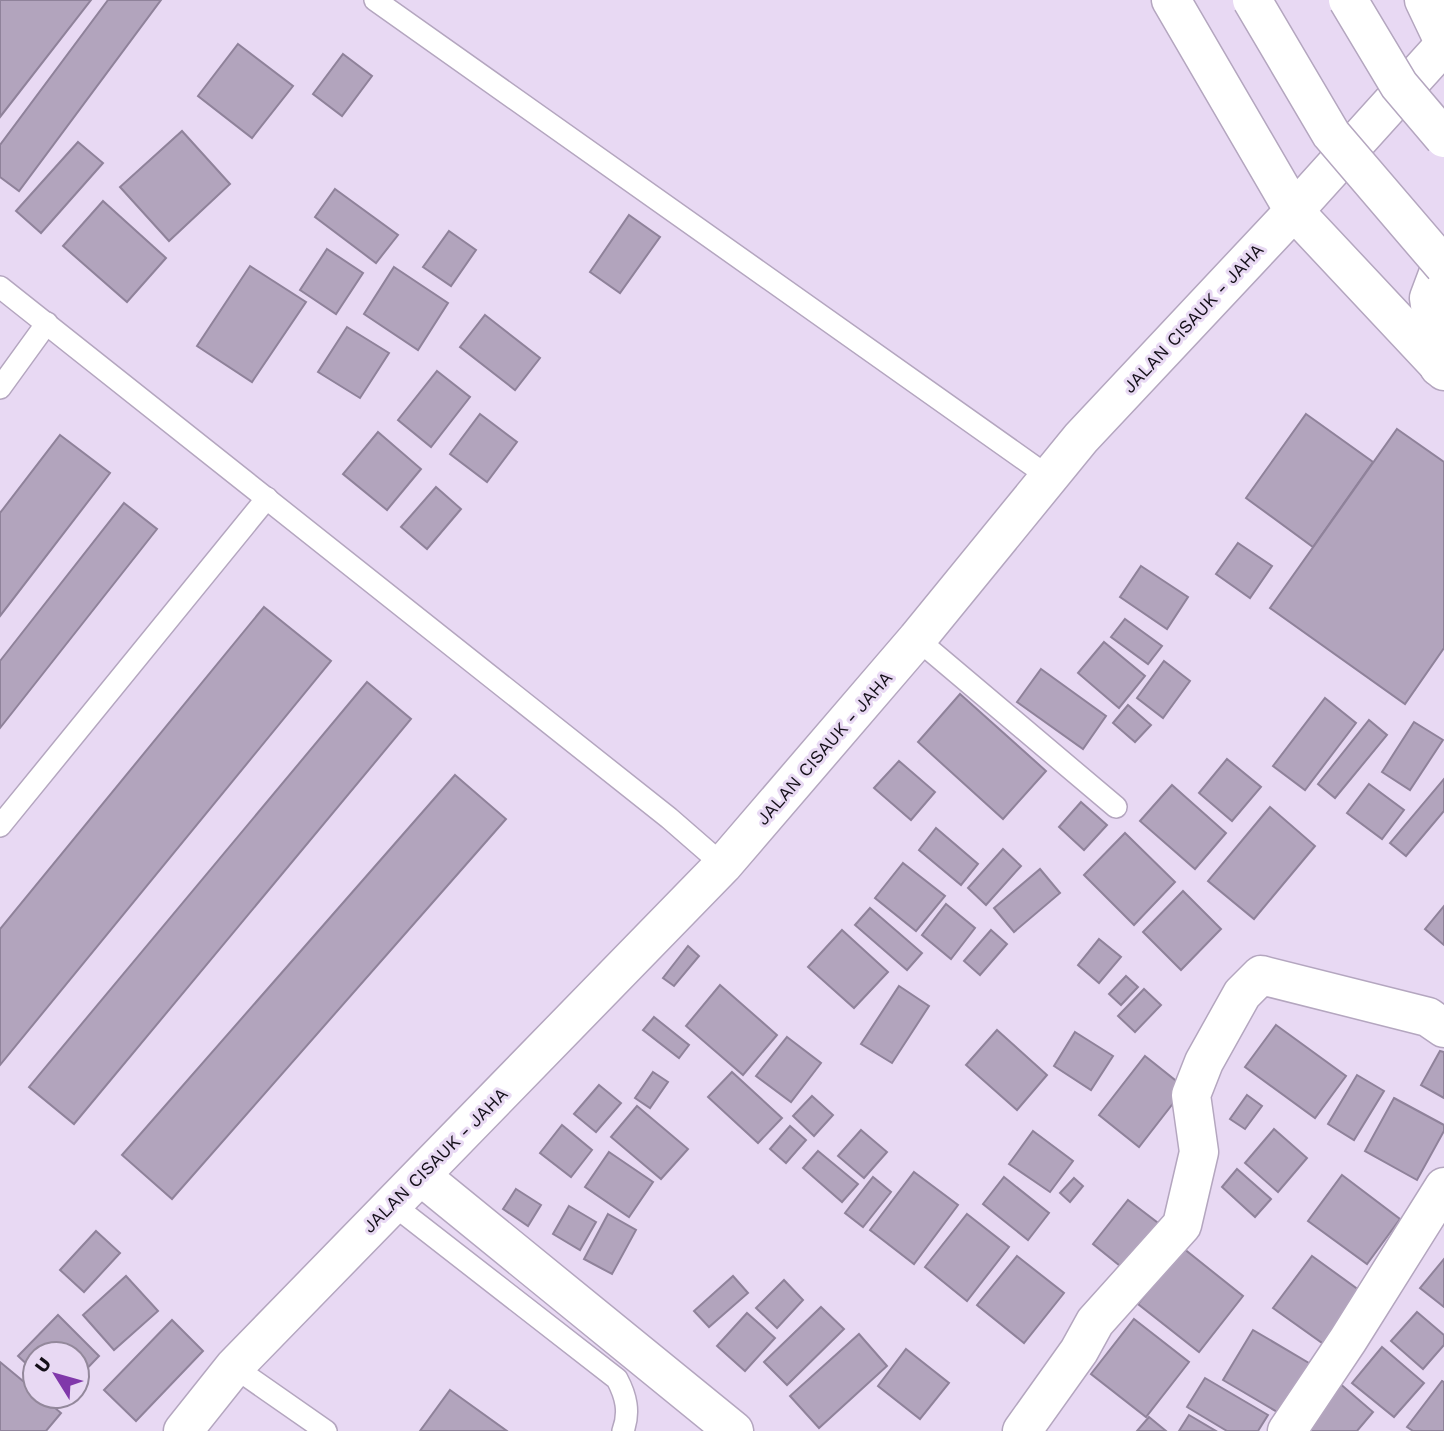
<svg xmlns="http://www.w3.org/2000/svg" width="1444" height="1431" font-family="'Work Sans',sans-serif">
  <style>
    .building { fill: #b2a4bd; stroke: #8f829a; stroke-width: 2 }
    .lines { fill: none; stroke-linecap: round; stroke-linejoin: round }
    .lane-casing { stroke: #b4a6bf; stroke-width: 24 }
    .street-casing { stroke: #b4a6bf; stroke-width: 41 }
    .secondary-casing { stroke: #b4a6bf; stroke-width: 41 }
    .primary-casing { stroke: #b4a6bf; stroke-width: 41 }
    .lane { stroke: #fff; stroke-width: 21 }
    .street { stroke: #fff; stroke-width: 38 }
    .secondary { stroke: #fff; stroke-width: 38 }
    .primary { stroke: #fff; stroke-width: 38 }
    .secondary-bridge-casing { stroke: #b4a6bf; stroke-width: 41; stroke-linecap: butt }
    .secondary-bridge { stroke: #fff; stroke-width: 38 }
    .labels { text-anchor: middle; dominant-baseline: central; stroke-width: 6; stroke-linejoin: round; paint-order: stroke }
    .street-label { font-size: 18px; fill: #140f18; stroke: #e8d9f3 }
  </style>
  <rect width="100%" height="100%" fill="#e8d9f3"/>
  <g class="building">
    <polygon points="0,0 91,0 0,117"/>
    <polygon points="108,0 161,0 19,191 0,177 0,145"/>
    <polygon points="238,44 293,86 252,138 198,96"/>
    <polygon points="343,54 372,76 342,116 313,94"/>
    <polygon points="182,131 230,184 169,241 120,187"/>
    <polygon points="78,142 103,163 41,233 16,211"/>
    <polygon points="335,189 398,235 376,263 315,217"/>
    <polygon points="103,201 166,258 127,302 63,246"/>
    <polygon points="629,215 660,237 620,293 590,272"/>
    <polygon points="449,231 476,250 451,286 423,267"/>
    <polygon points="327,249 363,273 336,314 300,290"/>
    <polygon points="250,266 306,302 252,382 197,346"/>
    <polygon points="394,267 448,303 418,350 364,314"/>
    <polygon points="485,315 540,358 515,390 460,347"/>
    <polygon points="347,327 389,353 360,398 318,372"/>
    <polygon points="437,371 470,397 431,447 398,420"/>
    <polygon points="480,414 517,442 487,482 450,454"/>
    <polygon points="1306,414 1373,462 1313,547 1246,498"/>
    <polygon points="1397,429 1444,462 1444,648 1405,704 1270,608"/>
    <polygon points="378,432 421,469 387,510 343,474"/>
    <polygon points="60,435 110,473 0,616 0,513"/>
    <polygon points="436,487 461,509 427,549 401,527"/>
    <polygon points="124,503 157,529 0,728 0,661"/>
    <polygon points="1238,543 1272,566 1250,598 1216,574"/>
    <polygon points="1141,566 1188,597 1167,629 1120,597"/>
    <polygon points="264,607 331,661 0,1065 0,929"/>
    <polygon points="1125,619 1162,646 1148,664 1111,637"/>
    <polygon points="1104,642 1145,676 1119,708 1078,673"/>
    <polygon points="1164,661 1190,681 1163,718 1137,698"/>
    <polygon points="1041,669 1106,716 1083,749 1017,702"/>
    <polygon points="367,682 411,719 74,1124 29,1087"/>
    <polygon points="960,694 1046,771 1003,819 918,742"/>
    <polygon points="1325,698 1356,723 1305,790 1273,766"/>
    <polygon points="1128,705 1151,725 1135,742 1113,723"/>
    <polygon points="1369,720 1387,735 1335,798 1318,784"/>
    <polygon points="1414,722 1443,740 1410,790 1382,772"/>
    <polygon points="1227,759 1261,787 1232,821 1199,793"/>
    <polygon points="899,761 935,792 911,820 874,788"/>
    <polygon points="455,775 506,819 172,1199 122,1155"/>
    <polygon points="1444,779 1444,811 1406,856 1390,843"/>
    <polygon points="1369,784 1404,810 1382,839 1347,813"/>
    <polygon points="1172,785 1226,833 1195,869 1140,821"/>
    <polygon points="1081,802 1107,825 1084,850 1059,827"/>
    <polygon points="1270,807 1315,846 1254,919 1208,881"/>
    <polygon points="936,828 978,864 961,885 919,850"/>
    <polygon points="1125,833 1175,882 1134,925 1084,875"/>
    <polygon points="1003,849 1021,866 986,905 968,888"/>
    <polygon points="903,863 945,896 916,931 875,898"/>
    <polygon points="1040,869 1060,893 1014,932 994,908"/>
    <polygon points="1183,891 1221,929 1181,970 1143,932"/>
    <polygon points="946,904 975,928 951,959 922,935"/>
    <polygon points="1444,906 1444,945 1425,929"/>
    <polygon points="870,908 922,953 907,970 855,925"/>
    <polygon points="842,930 888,972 854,1008 808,967"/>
    <polygon points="991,930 1007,944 980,975 964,961"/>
    <polygon points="1099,939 1121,957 1099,983 1078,965"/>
    <polygon points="688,946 699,956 674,986 663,978"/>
    <polygon points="1126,976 1138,987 1121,1005 1109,994"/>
    <polygon points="720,985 777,1035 743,1075 686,1026"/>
    <polygon points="899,986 929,1006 892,1063 861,1044"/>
    <polygon points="1144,989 1161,1005 1135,1032 1118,1016"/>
    <polygon points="654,1017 689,1045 679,1058 643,1030"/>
    <polygon points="1276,1025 1346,1076 1315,1118 1245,1067"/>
    <polygon points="997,1030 1047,1075 1017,1110 966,1065"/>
    <polygon points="1075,1032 1113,1056 1091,1090 1054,1066"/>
    <polygon points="787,1037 821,1063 791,1102 756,1076"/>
    <polygon points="1440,1051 1444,1052 1444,1098 1421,1085"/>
    <polygon points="1145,1056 1185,1088 1139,1147 1099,1115"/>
    <polygon points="653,1072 668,1082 650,1108 635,1098"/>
    <polygon points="732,1072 782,1118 758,1143 708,1097"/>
    <polygon points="1357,1075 1384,1091 1354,1140 1328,1124"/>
    <polygon points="599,1085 621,1103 596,1132 574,1114"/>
    <polygon points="1247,1095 1262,1106 1245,1129 1230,1119"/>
    <polygon points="812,1096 833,1115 814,1136 793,1116"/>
    <polygon points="1394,1098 1444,1125 1444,1131 1417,1180 1365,1151"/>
    <polygon points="637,1106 688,1149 661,1179 611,1137"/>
    <polygon points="562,1125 592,1150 571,1177 540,1153"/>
    <polygon points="790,1126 806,1140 786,1163 770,1149"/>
    <polygon points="1274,1129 1307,1158 1278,1192 1245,1163"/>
    <polygon points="861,1130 887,1152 864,1178 838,1156"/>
    <polygon points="1033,1131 1073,1161 1050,1192 1009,1164"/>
    <polygon points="818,1151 858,1184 842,1202 803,1168"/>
    <polygon points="609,1152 653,1182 629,1217 585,1187"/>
    <polygon points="1237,1169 1271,1199 1255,1217 1222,1187"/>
    <polygon points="914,1172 958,1205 914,1264 870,1230"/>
    <polygon points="1342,1175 1400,1219 1367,1264 1308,1221"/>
    <polygon points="873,1177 891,1192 863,1227 845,1213"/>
    <polygon points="1004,1177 1049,1213 1028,1240 983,1204"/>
    <polygon points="1074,1178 1083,1186 1070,1202 1060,1193"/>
    <polygon points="516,1189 541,1205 528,1226 503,1209"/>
    <polygon points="1128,1200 1166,1229 1130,1274 1093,1244"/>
    <polygon points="569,1206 596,1222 580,1250 553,1234"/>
    <polygon points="608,1214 636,1230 612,1274 584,1259"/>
    <polygon points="967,1214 1009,1247 967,1301 925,1267"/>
    <polygon points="96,1231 120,1253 84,1292 60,1270"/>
    <polygon points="1183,1248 1243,1296 1199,1352 1138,1304"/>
    <polygon points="1017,1256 1064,1293 1024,1343 977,1305"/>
    <polygon points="1312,1256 1363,1293 1325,1345 1273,1308"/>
    <polygon points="1444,1259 1444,1307 1420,1288"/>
    <polygon points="126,1276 158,1311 114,1350 83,1315"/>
    <polygon points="733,1276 748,1293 709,1327 694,1311"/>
    <polygon points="784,1280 803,1300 777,1328 756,1308"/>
    <polygon points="821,1307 844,1329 787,1385 764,1362"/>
    <polygon points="1417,1312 1444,1335 1444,1345 1423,1369 1391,1341"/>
    <polygon points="747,1313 775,1338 745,1371 717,1346"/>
    <polygon points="58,1315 99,1356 77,1379 77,1354 35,1354 35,1372 18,1356"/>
    <polygon points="1134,1319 1189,1362 1146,1417 1091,1374"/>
    <polygon points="172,1320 203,1351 136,1421 104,1390"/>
    <polygon points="1253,1330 1314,1366 1284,1416 1223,1380"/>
    <polygon points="859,1334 887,1366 819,1428 790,1396"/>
    <polygon points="1382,1347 1424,1383 1394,1417 1352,1383"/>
    <polygon points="906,1349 949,1383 920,1419 878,1386"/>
    <polygon points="0,1362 35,1391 35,1396 41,1396 61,1413 46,1431 0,1431"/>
    <polygon points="1205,1378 1268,1415 1258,1431 1227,1431 1187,1407"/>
    <polygon points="1442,1381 1444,1382 1444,1431 1413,1431 1407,1427"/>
    <polygon points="1338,1382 1373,1412 1357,1431 1306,1431"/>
    <polygon points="450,1390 507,1431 420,1431"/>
    <polygon points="1189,1415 1216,1431 1179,1431"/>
    <polygon points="1149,1417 1166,1431 1137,1431"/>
  </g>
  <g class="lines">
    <g class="lane-casing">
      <g id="lane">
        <polyline points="375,0 1049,477"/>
        <polyline points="0,287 669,818 723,865"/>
        <polyline points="0,388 47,323"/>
        <polyline points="917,639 1116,807"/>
        <polyline points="0,826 267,498"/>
        <path d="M391,1203L617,1379C626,1396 630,1412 623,1431"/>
        <polyline points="234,1367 326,1431"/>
      </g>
    </g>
    <g class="street-casing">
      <g id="street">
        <polyline points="421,1176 734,1431"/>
        <polyline points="1022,1431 1079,1351 1095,1322 1182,1225 1199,1152 1191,1095 1204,1062 1242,994 1261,975 1428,1017 1444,1028"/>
        <polyline points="1287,1431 1348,1340 1444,1187"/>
      </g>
    </g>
    <g class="secondary-casing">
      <g id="secondary">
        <polyline points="1171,0 1294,211 1444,371"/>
        <polyline points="1424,0 1444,42"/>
        <polyline points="1439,367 1429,298 1444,258"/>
      </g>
    </g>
    <g class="primary-casing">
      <polyline id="primary" points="183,1431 234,1367 723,865 917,639 1081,438 1294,211 1444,45"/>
    </g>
    <use href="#lane" class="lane"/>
    <use href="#street" class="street"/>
    <use href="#secondary" class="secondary"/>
    <use href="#primary" class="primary"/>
    <g class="secondary-bridge-casing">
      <g id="secondary-bridge">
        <polyline points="1252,0 1331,134 1444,266"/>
        <polyline points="1348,0 1399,85 1444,138"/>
      </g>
    </g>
    <use href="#secondary-bridge" class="secondary-bridge"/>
  </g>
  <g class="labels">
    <g class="street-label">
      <text transform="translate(1193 318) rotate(-47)">JALAN CISAUK - JAHA</text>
      <text transform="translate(824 748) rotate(-49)">JALAN CISAUK - JAHA</text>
      <text transform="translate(435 1160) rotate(-45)">JALAN CISAUK - JAHA</text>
    </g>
  </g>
  <g transform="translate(56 1375) rotate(307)"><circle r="33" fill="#e8d9f3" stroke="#93889b" stroke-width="2"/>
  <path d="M0-5L12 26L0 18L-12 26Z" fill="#8038aa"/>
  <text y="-10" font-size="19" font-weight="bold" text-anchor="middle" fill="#140f18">U</text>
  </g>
</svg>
